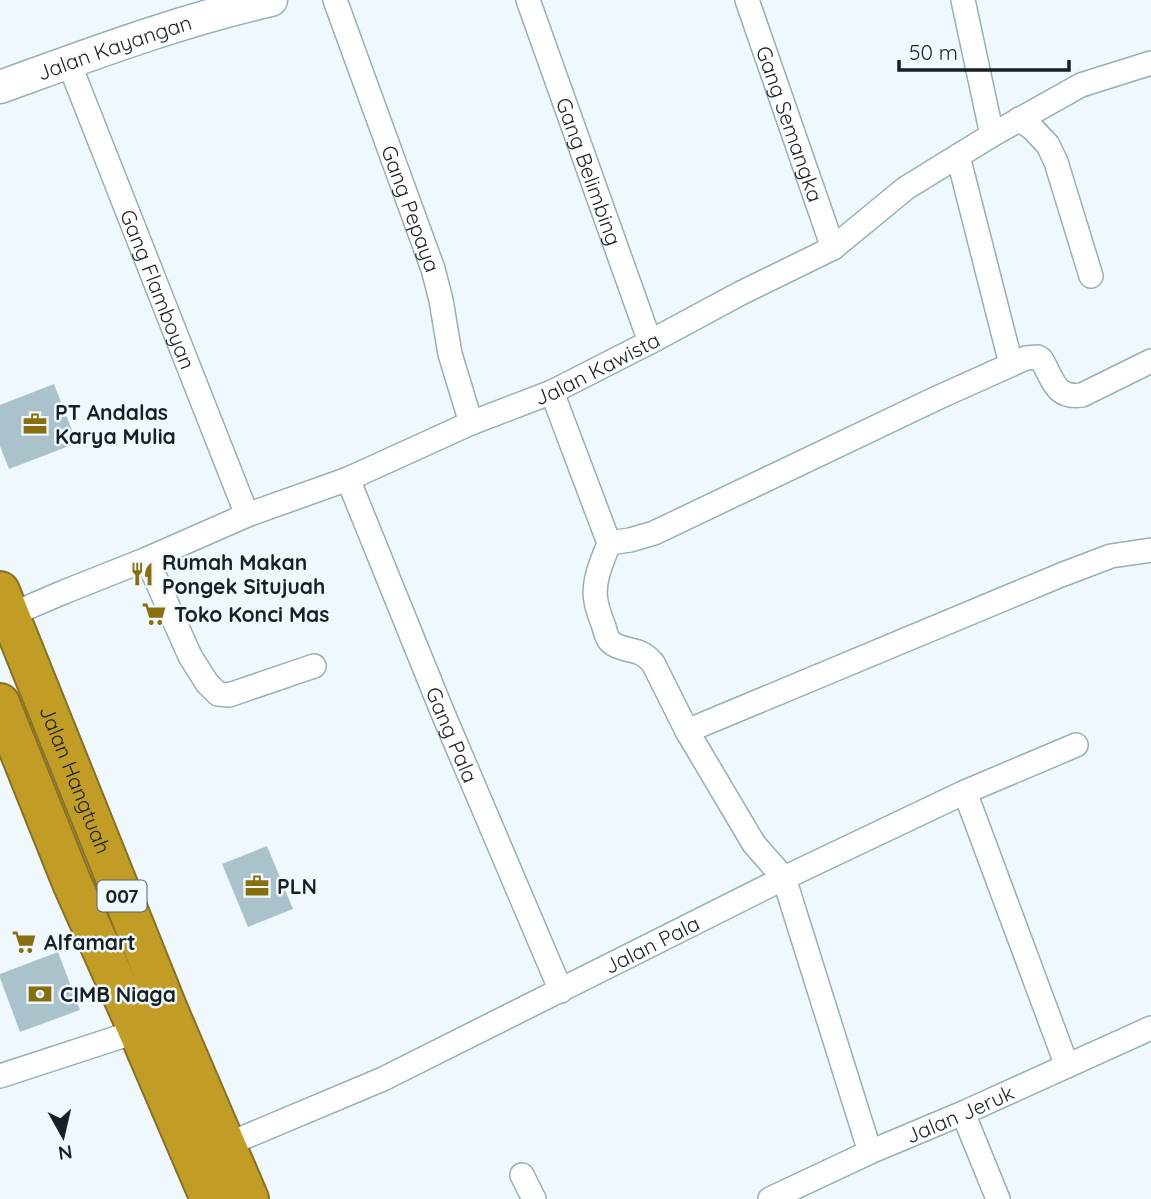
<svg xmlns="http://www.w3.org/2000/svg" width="1151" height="1199" font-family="Quicksand,sans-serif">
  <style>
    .building { fill: #a9c2cc }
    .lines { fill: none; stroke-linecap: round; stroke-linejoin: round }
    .street-casing { stroke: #97afb9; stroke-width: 26 }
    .secondary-casing { stroke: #97afb9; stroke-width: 35 }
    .highway-casing { stroke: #867125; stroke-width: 42 }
    .street { stroke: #fff; stroke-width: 23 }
    .secondary { stroke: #fff; stroke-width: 32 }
    .highway { stroke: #c19d26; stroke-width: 38 }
    .labels { text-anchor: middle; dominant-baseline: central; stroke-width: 5; stroke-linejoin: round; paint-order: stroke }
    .shield { fill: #eff9fd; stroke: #586165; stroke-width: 2 }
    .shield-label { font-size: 19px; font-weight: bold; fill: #172024 }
    .street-label { font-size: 21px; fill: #172024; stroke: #eff9fd }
    .poi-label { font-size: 21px; font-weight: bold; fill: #172024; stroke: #eff9fd; text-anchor: start }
  </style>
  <rect width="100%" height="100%" fill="#eff9fd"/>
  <g class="building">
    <polygon points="54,384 77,443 9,469 0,446 0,405"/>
    <polygon points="267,846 293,909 248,927 222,864"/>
    <polygon points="58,952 80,1010 20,1032 0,978 0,974"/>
  </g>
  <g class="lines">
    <g class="street-casing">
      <g id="street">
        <path id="s1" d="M335,0L433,269L441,300L450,354L471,423"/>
        <path id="s2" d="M528,0L650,342"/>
        <path id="s3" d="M747,0L833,248"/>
        <polyline points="963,0 992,135"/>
        <path id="s4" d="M69,63L247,515"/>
        <polyline points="1019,119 1033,129 1048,145 1056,162 1091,276"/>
        <polyline points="958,156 1011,364"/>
        <path d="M552,392L609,543C603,560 592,581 596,601C597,609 601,618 604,627C606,634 607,641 615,645C631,653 639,647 653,663L687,731L754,844L784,878L870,1152"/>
        <path id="s5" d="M348,479L442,711L561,991"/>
        <path d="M609,543L630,540L654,533L937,398L1026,358L1038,357L1041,359C1053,378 1054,399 1082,395L1151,361"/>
        <polyline points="147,559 190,656 207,683 218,694 229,695 314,666"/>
        <path id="s6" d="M10,615L64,592L147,559L247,515L348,479L471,423L552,392L650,342L741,293L833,248L906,188L992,135L1081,85L1151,63"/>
        <polyline points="687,731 1061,575 1111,556 1151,550"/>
        <polyline points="965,792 1067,1066"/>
        <polyline points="0,1076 138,1031"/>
        <polyline points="963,1113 998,1199"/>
        <path id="s7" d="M226,1145L383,1079L784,878L965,792L1076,745"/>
        <polyline points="522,1175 534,1199"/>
        <path id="s8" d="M770,1199L870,1152L963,1113L1151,1028"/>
      </g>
    </g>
    <g class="secondary-casing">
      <g id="secondary">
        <path id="s9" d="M0,87C89,55 178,21 271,0"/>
      </g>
    </g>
    <g class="highway-casing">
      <g id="highway">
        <path id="s10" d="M0,591L169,1012L249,1199"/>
        <polyline points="0,703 72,883 138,1031 210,1199"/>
      </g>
    </g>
    <use href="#street" class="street"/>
    <use href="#secondary" class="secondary"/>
    <use href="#highway" class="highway"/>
  </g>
  <defs>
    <g id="office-bare" transform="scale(1.89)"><path d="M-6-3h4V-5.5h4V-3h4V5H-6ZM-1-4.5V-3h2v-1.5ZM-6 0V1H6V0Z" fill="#896e0e" stroke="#eff9fd" stroke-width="2.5" paint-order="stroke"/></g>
    <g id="restaurant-bare" transform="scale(1.89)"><path d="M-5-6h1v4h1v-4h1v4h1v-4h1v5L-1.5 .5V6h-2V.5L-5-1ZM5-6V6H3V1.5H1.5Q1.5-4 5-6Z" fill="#896e0e" stroke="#eff9fd" stroke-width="2.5" paint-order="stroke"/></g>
    <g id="supermarket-bare" transform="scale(1.89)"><path d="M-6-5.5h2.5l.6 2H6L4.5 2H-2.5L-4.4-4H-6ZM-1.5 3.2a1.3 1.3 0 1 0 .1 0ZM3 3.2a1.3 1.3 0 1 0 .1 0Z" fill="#896e0e" stroke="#eff9fd" stroke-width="2.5" paint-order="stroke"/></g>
    <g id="bank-bare" transform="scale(1.89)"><path d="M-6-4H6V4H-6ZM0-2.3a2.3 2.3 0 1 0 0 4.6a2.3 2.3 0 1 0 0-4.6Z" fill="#896e0e" stroke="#eff9fd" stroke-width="2.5" paint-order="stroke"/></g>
  </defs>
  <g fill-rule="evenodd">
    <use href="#office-bare" x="35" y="424"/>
    <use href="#restaurant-bare" x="142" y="574"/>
    <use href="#supermarket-bare" x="154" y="614"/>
    <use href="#office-bare" x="257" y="886"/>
    <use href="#supermarket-bare" x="24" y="942"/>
    <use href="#bank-bare" x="40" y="994"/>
  </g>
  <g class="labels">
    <rect class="shield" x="97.5" y="880.5" width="49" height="31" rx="5"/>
    <g class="shield-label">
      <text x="122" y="896">007</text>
    </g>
    <g class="street-label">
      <text stroke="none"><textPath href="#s9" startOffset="121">Jalan Kayangan</textPath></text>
      <text stroke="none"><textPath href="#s3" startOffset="131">Gang Semangka</textPath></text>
      <text stroke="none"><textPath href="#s2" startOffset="182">Gang Belimbing</textPath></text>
      <text stroke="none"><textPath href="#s1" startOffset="222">Gang Pepaya</textPath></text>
      <text stroke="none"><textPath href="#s4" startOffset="243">Gang Flamboyan</textPath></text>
      <text stroke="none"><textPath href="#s6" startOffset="637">Jalan Kawista</textPath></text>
      <text stroke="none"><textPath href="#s5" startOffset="276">Gang Pala</textPath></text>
      <text stroke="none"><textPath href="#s10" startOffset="203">Jalan Hangtuah</textPath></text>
      <text stroke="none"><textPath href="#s7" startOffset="471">Jalan Pala</textPath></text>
      <text stroke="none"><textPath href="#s8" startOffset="208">Jalan Jeruk</textPath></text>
    </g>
    <g class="poi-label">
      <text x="55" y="412">PT Andalas<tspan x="55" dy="24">Karya Mulia</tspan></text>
      <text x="162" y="562">Rumah Makan<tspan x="162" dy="24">Pongek Situjuah</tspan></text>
      <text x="174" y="614">Toko Konci Mas</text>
      <text x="277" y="886">PLN</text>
      <text x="44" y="942">Alfamart</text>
      <text x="60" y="994">CIMB Niaga</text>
    </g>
  </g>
  <g transform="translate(63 1136) rotate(172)" stroke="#eff9fd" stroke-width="5" paint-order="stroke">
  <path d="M0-5L12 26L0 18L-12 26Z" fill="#172024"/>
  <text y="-10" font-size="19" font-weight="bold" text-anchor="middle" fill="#172024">N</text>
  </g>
  <path d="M899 60v10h170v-10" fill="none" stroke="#172024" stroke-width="3.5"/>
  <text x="909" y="60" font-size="21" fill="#172024" stroke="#eff9fd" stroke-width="5" paint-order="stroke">50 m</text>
</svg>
